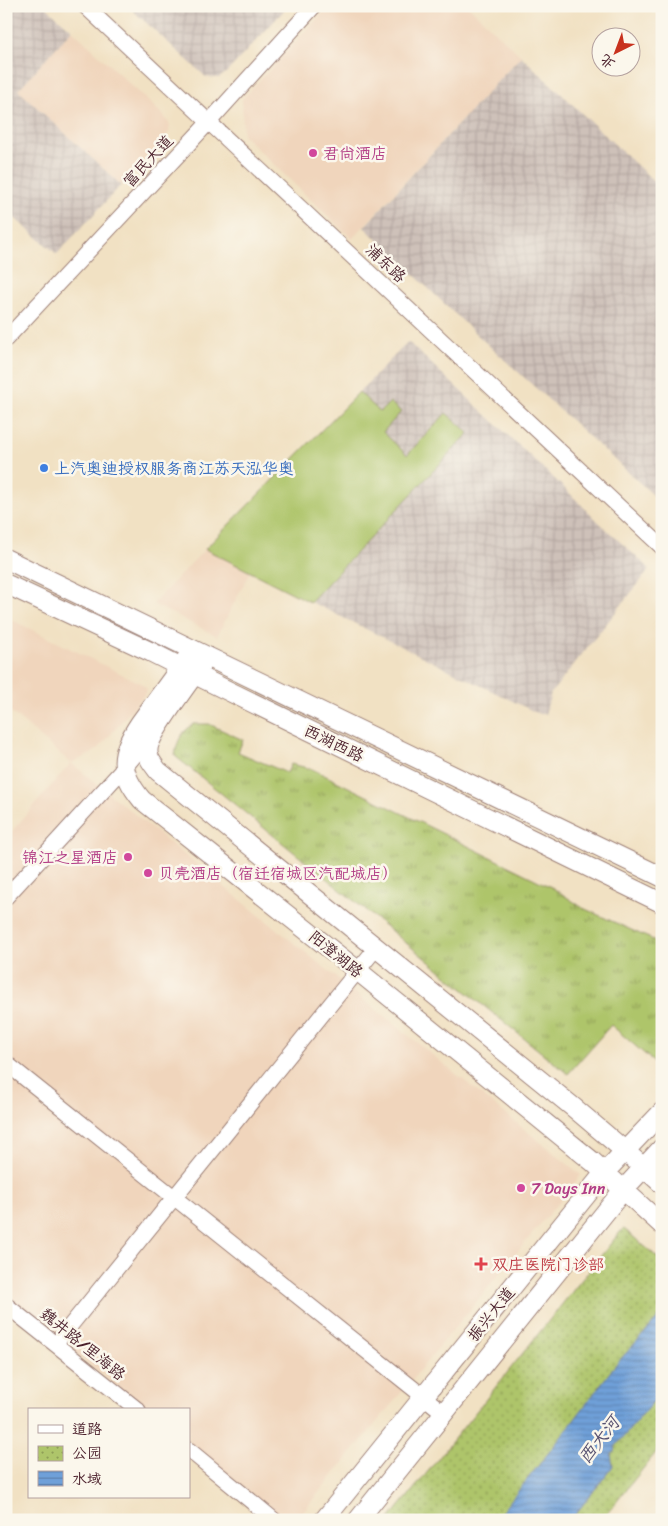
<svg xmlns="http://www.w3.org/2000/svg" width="668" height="1526" font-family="Sriracha,'LXGW WenKai TC',sans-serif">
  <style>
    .built { fill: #f0d5bc }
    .industrial { fill: url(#industrial-grid) }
    .grass { fill: url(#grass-tufts); stroke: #7c724a }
    .park { fill: url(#park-dots); stroke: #7c724a }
    .garden { fill: #aec56a; stroke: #7c724a }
    .water { fill: url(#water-rules); stroke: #5c6082 }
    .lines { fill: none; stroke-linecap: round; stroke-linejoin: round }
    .minor-casing { stroke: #9e8077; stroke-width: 17 }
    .major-casing { stroke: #9e8077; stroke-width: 21 }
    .minor { stroke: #fff; stroke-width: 15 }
    .major { stroke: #fff; stroke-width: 19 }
    .hotel-dot { fill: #d1479c; stroke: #fbf7ec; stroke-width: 2 }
    .shop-dot { fill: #3f7fe0; stroke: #fbf7ec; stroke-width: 2 }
    .health-dot { fill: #e0444e; stroke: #fbf7ec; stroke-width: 2 }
    .labels { text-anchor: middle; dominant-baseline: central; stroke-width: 5; stroke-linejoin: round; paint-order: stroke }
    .hotel-label { font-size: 16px; fill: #b23c85; stroke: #fbf7ec; text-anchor: start }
    .street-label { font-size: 16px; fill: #4a1f2b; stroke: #fbf7ec }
    .shop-label { font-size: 16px; fill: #366cbe; stroke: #fbf7ec; text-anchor: start }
    .health-label { font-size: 16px; fill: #be3a42; stroke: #fbf7ec; text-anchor: start }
    .water-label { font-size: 18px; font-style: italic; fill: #595371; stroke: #fbf7ec }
  </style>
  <defs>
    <pattern id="industrial-grid" width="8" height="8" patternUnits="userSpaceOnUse" patternTransform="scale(1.25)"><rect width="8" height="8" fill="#cec1b9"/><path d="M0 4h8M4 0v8" fill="none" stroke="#b2a59f"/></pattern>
    <pattern id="grass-tufts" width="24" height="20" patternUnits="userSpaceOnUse" patternTransform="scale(1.25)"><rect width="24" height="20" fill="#aec56a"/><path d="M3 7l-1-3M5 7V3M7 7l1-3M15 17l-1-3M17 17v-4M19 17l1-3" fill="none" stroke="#909f57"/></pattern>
    <pattern id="park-dots" width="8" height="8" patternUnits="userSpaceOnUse" patternTransform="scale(1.25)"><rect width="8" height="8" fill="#aec56a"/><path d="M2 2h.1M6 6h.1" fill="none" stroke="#909f57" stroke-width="1.8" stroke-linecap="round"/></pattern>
    <pattern id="water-rules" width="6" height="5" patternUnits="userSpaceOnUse" patternTransform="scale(1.25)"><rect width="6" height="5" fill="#6fa0d9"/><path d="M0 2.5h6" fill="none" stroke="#5d82b0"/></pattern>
  </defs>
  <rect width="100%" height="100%" fill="#fbf7ec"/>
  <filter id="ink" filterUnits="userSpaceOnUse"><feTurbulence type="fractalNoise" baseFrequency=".02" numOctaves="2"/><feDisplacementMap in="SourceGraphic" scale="10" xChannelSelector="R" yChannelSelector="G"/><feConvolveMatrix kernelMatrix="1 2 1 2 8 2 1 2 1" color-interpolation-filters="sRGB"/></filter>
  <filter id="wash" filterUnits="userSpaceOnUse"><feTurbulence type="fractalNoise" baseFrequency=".0096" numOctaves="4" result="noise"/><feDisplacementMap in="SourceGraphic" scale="20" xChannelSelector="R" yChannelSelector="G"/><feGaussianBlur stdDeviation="1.12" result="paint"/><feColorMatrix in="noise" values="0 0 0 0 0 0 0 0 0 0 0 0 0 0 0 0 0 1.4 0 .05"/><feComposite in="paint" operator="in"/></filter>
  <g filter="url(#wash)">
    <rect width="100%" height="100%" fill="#f1e1c3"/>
    <g class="built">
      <polygon points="329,6 468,6 521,56 352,239 243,135 242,99"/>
      <polygon points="72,30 164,116 170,125 169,132 163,140 121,185 18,90"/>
      <polygon points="205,549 250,572 217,636 153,604"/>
      <polygon points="6,617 142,684 147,689 145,694 100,747 91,754 71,763 581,1175 296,1520 284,1520 189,1444 189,1410 146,1410 6,1297 6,838 71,763 6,708"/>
    </g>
    <g class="industrial">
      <polygon points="6,6 45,6 72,30 18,90 121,185 57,254 6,211"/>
      <polygon points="128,6 288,6 227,72 219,78 206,77"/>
      <polygon points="521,56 662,189 662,503 473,331 364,227"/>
      <polygon points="408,342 560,484 607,530 650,569 551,693 545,714 539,714 250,572 205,549"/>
    </g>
    <path class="grass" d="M194,724H209L243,740L238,752L287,773L291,764L312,769L553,888L583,908L662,944V1069L611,1025L568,1074L175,756C177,741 181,732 194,724Z"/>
    <polygon class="park" points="624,1229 662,1261 662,1445 602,1520 389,1520 620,1232"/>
    <polygon class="garden" points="359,392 380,412 390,402 401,412 383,432 407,455 446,413 469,433 310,602 205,549"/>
    <polygon class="water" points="662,1314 662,1391 615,1447 616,1450 611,1455 613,1466 571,1520 495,1520 569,1427 616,1364"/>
  </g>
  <g filter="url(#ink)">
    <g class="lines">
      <g class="minor-casing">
        <g id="minor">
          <polyline points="85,6 662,547"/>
          <polyline points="6,339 209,122 314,6"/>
          <polyline points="6,897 125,767 151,736"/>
          <polyline points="6,1063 444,1413"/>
          <polyline points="6,1305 138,1410"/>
          <polyline points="62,1336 376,948"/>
          <polyline points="189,1450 274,1520"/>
        </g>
      </g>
      <g class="major-casing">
        <g id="major">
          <polyline points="6,559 662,877"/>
          <polyline points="6,584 151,652 202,678 662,903"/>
          <path d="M193,650L140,723C119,754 118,771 142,800L358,971L592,1161L662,1225"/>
          <path d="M207,657C196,672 148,736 148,750C147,758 153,764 158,771L573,1107L625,1151L662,1184"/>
          <polyline points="324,1520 605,1172 662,1112"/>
          <polyline points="358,1520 624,1189 662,1148"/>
        </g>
      </g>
      <use href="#minor" class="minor"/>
      <use href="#major" class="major"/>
    </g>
  </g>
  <g class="hotel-dot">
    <circle cx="313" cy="153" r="5"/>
    <circle cx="128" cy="857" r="5"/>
    <circle cx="148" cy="873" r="5"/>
    <circle cx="521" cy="1188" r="5"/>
  </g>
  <circle class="shop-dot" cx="44" cy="468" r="5"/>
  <path class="health-dot" d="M478.5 1256.5h5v5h5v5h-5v5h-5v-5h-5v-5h5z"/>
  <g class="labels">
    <g class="hotel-label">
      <text x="323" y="153">君尚酒店</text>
      <text x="118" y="857" text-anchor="end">锦江之星酒店</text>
      <text x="158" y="873">贝壳酒店（宿迁宿城区汽配城店）</text>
      <text x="531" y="1188">7 Days Inn</text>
    </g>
    <g class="street-label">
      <text transform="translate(148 161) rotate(-47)">富民大道</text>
      <text transform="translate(386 263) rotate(43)">浦东路</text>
      <text transform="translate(334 743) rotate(26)">西湖西路</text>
      <text transform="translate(336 954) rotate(39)">阳澄湖路</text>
      <text transform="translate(491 1314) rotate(-51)">振兴大道</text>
      <text transform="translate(83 1344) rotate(39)">魏井路/里海路</text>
    </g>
    <g class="shop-label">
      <text x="54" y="468">上汽奥迪授权服务商江苏天泓华奥</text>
    </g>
    <g class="health-label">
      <text x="492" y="1264">双庄医院门诊部</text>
    </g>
    <g class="water-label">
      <text transform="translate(599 1440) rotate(-52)">西大河</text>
    </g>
  </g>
  <rect width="668" height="1526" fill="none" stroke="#fbf7ec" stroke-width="25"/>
  <rect x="28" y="1408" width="162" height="90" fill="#fbf7ec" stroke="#b4a19f"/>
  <rect x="38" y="1425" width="25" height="8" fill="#ffffff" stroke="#b4a19f"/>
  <text x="72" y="1434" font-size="15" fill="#4a1f2b">道路</text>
  <rect x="38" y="1446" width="25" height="15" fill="url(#park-dots)" stroke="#b4a19f"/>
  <text x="72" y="1458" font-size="15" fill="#4a1f2b">公园</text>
  <rect x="38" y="1471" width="25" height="15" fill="url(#water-rules)" stroke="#b4a19f"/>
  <text x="72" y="1484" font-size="15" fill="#4a1f2b">水域</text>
  <g transform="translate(616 52) rotate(222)"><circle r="24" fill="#fbf7ec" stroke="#b4a19f"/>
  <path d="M0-4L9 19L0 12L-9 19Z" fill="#c8321e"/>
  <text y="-8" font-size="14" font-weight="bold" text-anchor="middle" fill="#4a1f2b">北</text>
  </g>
</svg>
